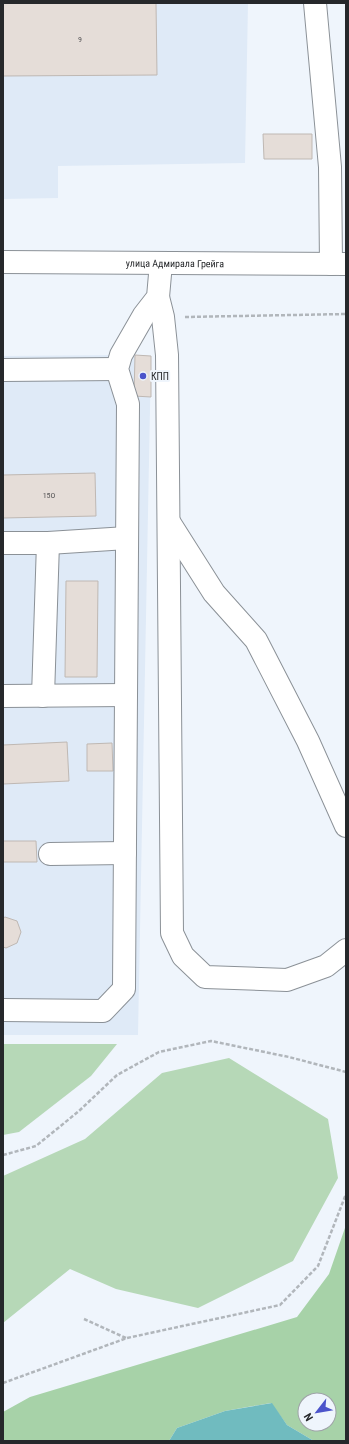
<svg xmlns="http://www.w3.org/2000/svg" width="349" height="1444" font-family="'Roboto Condensed',sans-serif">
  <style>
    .built { fill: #dfeaf7 }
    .green { fill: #b6d8b7 }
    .forest { fill: #a7d2a8; fill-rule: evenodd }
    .water { fill: #70bbbf }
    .building { fill: #e5ddd8; stroke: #bfb8b3 }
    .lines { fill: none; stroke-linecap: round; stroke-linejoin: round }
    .minor-casing { stroke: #8b9197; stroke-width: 24 }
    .path { stroke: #b1b6bb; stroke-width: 2.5; stroke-dasharray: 4 2; stroke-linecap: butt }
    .minor { stroke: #fff; stroke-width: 22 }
    .poi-dot { fill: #4c54ca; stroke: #eff5fc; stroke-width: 1.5 }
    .labels { text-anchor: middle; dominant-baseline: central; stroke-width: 4; stroke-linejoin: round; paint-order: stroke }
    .number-label { font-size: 8px; fill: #565556 }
    .street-label { font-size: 10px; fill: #26282b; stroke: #eff5fc }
    .poi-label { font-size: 10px; fill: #26282b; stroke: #eff5fc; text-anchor: start }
  </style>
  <rect width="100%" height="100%" fill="#eff5fc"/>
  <g class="built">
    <polygon points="3,3 248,3 245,163 58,166 58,198 3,199"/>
    <polygon points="121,355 151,356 138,1035 3,1035 3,356"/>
  </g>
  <g class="green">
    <polygon points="3,1044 117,1044 91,1076 19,1132 3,1135"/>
    <polygon points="229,1058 328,1119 338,1178 293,1261 198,1308 116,1289 70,1269 3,1323 3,1176 85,1139 162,1073"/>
  </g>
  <path class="forest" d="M346,1225V1441H314L287,1425L271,1403L225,1411L177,1428L169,1441H4L3,1412L30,1397L297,1317L329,1274ZM305,1400H329V1424H305Z"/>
  <polygon class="water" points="272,1403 287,1425 314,1441 169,1441 177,1428 225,1411"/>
  <g class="building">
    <polygon points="3,3 156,3 157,75 3,76"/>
    <polygon points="263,134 312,134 312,159 264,159"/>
    <polygon points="135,355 151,356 151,397 134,396"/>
    <polygon points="95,473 96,516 3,518 3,475"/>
    <polygon points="66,581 98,581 97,677 65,677"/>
    <polygon points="67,742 69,781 3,784 3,745"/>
    <polygon points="112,743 113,771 87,771 87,744"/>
    <polygon points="3,841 36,841 37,862 3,862"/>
    <polygon points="5,917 17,921 21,932 17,943 6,948 3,947 3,918"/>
  </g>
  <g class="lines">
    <g class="minor-casing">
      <g id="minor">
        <polyline points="315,3 330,167 331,264"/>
        <path id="s1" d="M3,262L346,264"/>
        <polyline points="158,297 163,317 167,355 172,933 183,956 205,977 287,980 326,966 346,950"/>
        <polyline points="3,370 117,369"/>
        <polyline points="169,522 214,593 256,640 308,741 346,826"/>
        <polyline points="3,543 48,543 127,538"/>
        <polyline points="3,696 126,695"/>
        <polyline points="43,696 48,543"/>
        <polyline points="50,854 125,853"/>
        <polyline points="3,1010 103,1011 124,989 128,404 117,369 121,355 144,315 158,297 161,263"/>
      </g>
    </g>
    <g class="path">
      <polyline points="185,317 346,314"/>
      <polyline points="3,1155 36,1146 79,1111 117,1075 159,1052 211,1041 289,1057 346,1072"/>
      <polyline points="84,1319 126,1338"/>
      <polyline points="3,1383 127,1338 280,1305 318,1266 346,1194"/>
    </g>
    <use href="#minor" class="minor"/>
  </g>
  <circle class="poi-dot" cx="143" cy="376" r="4"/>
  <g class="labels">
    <g class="number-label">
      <text x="80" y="39">9</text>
      <text x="49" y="495">15О</text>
    </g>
    <g class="street-label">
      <text stroke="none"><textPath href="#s1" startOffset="172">улица Адмирала Грейга</textPath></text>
    </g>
    <g class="poi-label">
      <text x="151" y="376">КПП</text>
    </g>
  </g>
  <rect width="349" height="1444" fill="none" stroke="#26282b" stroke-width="8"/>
  <g transform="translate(317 1412) rotate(239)"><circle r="19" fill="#eff5fc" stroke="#9fa3a8"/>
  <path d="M0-3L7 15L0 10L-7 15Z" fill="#4c54ca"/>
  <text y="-6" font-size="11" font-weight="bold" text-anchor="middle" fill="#26282b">N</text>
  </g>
</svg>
